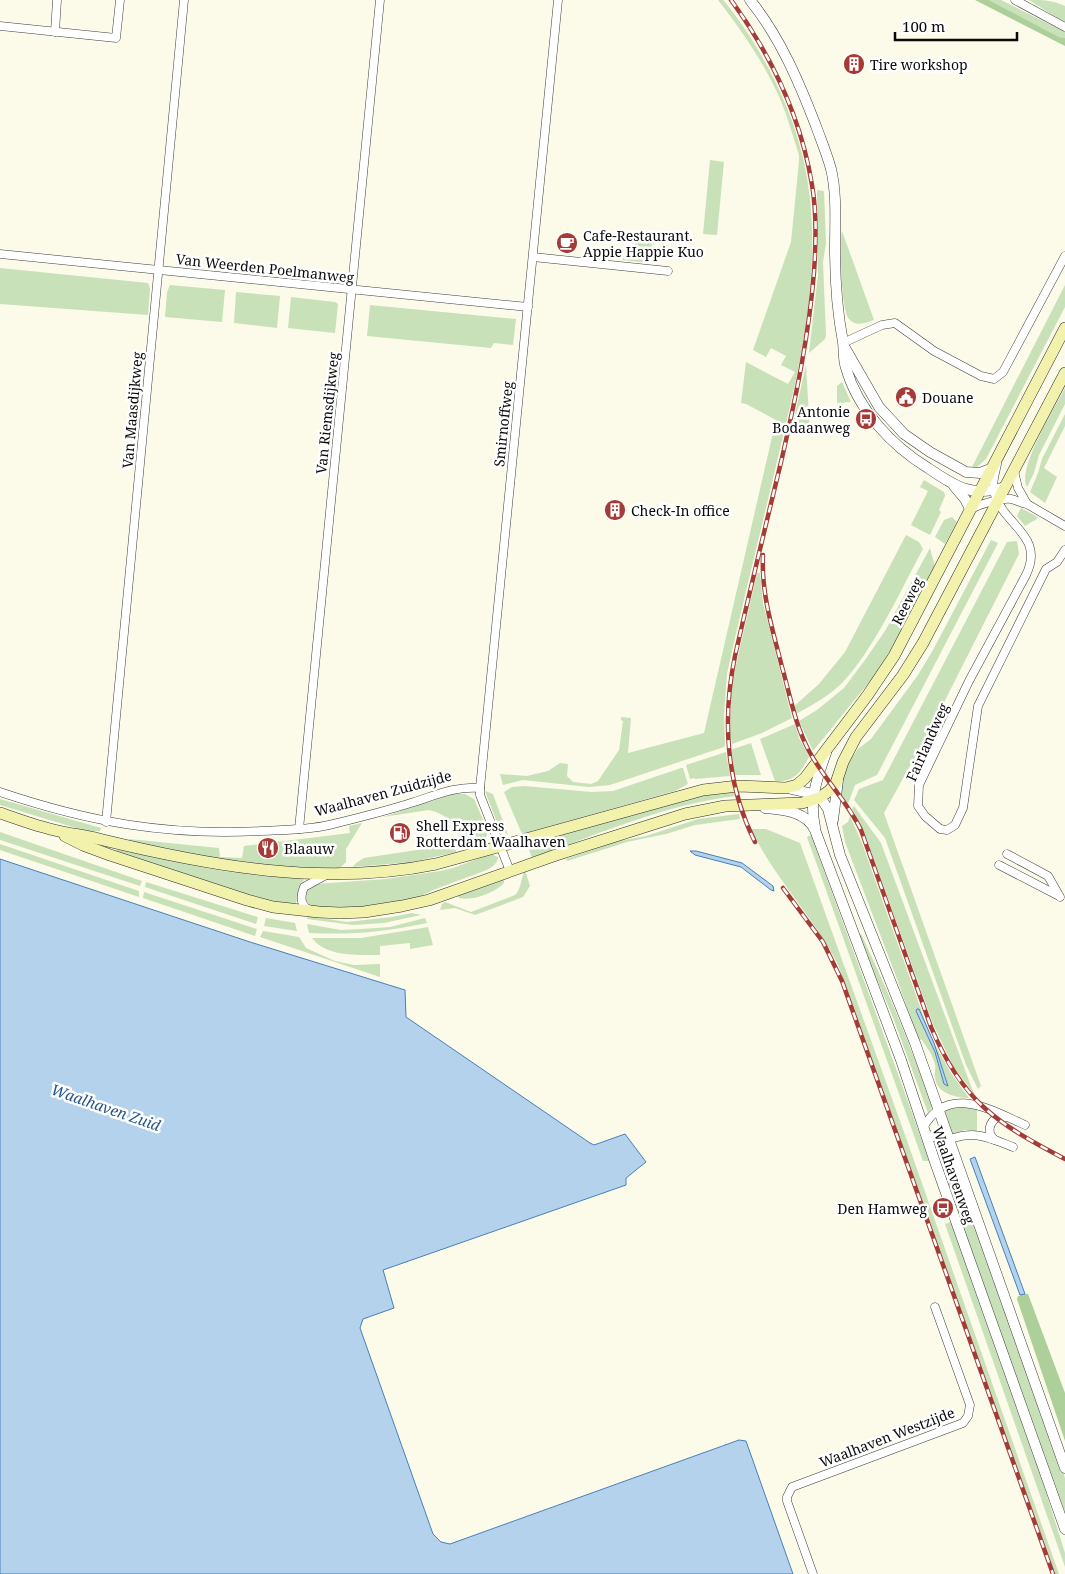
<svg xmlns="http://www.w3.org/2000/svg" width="1065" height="1574" font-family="'Noto Serif',serif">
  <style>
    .green { fill: #c9e1b8 }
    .forest { fill: #adcf9a }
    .water { fill: #b5d2ec; stroke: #4680b9 }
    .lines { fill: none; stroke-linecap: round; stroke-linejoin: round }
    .minor-casing { stroke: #3d3d3d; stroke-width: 9 }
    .tertiary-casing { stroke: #3d3d3d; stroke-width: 11 }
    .secondary-casing { stroke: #2c2c2c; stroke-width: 12 }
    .minor { stroke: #fff; stroke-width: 8 }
    .tertiary { stroke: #fff; stroke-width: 10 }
    .secondary { stroke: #f3f2ad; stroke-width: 11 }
    .rail-casing { stroke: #a53b36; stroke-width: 4.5 }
    .rail { stroke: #fff; stroke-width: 2.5; stroke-dasharray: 8; stroke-linecap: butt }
    .labels { text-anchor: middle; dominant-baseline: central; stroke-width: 5; stroke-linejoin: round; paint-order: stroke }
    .poi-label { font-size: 14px; fill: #0a0a0a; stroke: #fff; text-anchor: start }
    .street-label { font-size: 14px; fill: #0a0a0a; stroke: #fff }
    .water-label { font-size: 15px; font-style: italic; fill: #265489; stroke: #fff }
  </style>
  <rect width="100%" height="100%" fill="#fcfae9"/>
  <g class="green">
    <path d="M718,0H723L726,3C769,58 803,128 810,199C819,284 799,371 779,453C762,527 743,600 727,674L724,715L725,745L724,747L610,785L589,787L523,780L503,785L500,774L527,776L548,771L560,763L568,764L567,776L573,782L591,784L598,781L619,750L623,721L621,720V717L631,718L628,753L704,733L775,424L776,420L746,404L741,403L746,362L788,384L795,372L781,365L786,356L771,348L766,357L753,350L791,242L799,161V155C793,137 788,118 781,101C765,64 742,31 718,0Z"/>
    <polygon points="989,0 1001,0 1065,32 1065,38 1059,37"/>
    <path d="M1029,0C1043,0 1052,0 1065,6V23Z"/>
    <polygon points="710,160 724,162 717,235 703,234"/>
    <polygon points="817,190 824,191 826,243 823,262 826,335 825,339 809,353 818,275"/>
    <path d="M842,231L874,320C865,323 856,327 849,319C841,310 839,243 842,231Z"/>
    <polygon points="638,240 652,241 650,263 622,260"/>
    <polygon points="0,268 148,283 150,288 148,315 0,304"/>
    <polygon points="170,285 225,290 222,322 165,317 167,292"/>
    <polygon points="1065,285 1065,307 986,459 977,467 972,467"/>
    <polygon points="236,292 280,296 277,328 234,323"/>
    <polygon points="291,297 335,302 338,304 335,333 288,328"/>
    <polygon points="370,305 516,319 513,345 494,343 491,348 367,336"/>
    <polygon points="806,365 810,433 808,435 791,432"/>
    <polygon points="842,382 851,402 837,403 837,386"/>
    <path d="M1065,388V404L1039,455L1034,473L1027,487C1017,468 1055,408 1065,388Z"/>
    <polygon points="1065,414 1065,426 1044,468 1057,477 1045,503 1030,492 1038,473 1042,459"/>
    <polygon points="924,480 944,492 945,496 939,510 941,512 930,535 911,525 928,491 920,487"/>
    <polygon points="1021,508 1038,517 1036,520 1033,521 1025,526 1017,516"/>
    <polygon points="952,517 957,522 945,544 935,537 944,520"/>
    <path d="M906,535L919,542L923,549C900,591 875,648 842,683C829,696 811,706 794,715L792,708L819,684L845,652Z"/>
    <polygon points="991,540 998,543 877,775 855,785 848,804 840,794 846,768 850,760 859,748 871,739 918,675 933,650"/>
    <polygon points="1017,541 1019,554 933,724 884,813 981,1086 978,1089 966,1065 885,838 854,800 859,789 883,780 1007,542"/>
    <polygon points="930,548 935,567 895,643 874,676 813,751 799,721 817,710 844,688 865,660 885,631"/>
    <polygon points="757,573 760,573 763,603 792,718 762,733 732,744 730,735 732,683"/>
    <path d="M795,724L799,738L809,757C801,772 794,783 775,781L760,739Z"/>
    <polygon points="751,743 761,775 735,775 730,750"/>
    <polygon points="726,752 730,776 695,779 694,778 690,779 686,765"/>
    <polygon points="681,768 683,768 688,784 675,791 522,834 504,792 512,787 524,786 592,792 613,791"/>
    <polygon points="485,791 493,794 508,835 498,825"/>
    <path d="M733,791L735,796C664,805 598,834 532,858L527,844L687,797Z"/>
    <path d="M453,794H465L474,799L488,831L485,841L473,845C461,830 448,814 429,810L383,817Z"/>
    <polygon points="0,799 101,828 100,831 88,831 76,828 0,805"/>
    <polygon points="854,806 881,843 974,1094 953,1066 933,1024 866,837 852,809"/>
    <polygon points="739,814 740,819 695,825 666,834 627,842 567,861 566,859 619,841 646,836 698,819"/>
    <path d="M850,816L862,843L929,1032L919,1009L916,1011L935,1052L944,1084H948L934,1043L951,1073L969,1098C956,1098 936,1093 935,1077C934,1073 936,1069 935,1065C933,1055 927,1048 922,1040L918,1039L897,979L845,842L842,826L848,822Z"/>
    <path d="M362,823L346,849V862L340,868C268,871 199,856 129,842V839L219,848L220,857L242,858L244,846L350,833L349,826Z"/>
    <path d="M751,829H766L800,843L904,1132L1059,1574H1055L838,965C814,917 774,878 751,829Z"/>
    <polygon points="0,832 142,881 140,886 0,840"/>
    <polygon points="811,835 910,1107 929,1161 923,1161 807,837"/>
    <polygon points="443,843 452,846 457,852 412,862 353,867 356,863 364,858 430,848 438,844"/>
    <polygon points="0,844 139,891 139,897 0,850"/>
    <path d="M117,849C177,863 239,877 301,878L304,880C296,890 300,901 293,906L255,898L116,852Z"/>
    <path d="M491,854L498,857C498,863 492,867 487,870L433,890L411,901L351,909L310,906L306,900L307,890L315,884L386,879L440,871L453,868Z"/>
    <path d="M525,870L530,886L523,897L475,915L455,908L440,910L442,904L445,902L471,912L515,895C521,890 521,878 525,870Z"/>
    <path d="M504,878V883C495,893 472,901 459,898L457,895Z"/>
    <polygon points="146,882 258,917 256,924 145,887"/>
    <polygon points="144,892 257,929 255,936 143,898"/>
    <polygon points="412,913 421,915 384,923 353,925 307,919 308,916 347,922 392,917"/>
    <polygon points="266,918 295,923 297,931 264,926"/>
    <path d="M425,918L427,923C384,932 353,935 309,933L307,924L341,930L362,929L390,927Z"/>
    <path d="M428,927L433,945L410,949V943L380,946V955C358,955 326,957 312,938H361Z"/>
    <polygon points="263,931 299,937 306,948 335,961 354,965 380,964 380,977 260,937"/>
    <path d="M861,934C888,990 911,1048 933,1106L928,1113L892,1015L858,935Z"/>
    <polygon points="959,1106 977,1107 977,1131 965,1130 952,1134 944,1110"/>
    <polygon points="954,1165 1065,1478 1065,1512 942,1169"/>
    <polygon points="951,1222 1043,1483 1065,1553 1065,1567 945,1224"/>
  </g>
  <g class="forest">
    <polygon points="975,0 989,0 1059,37 1065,38 1065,46"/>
    <polygon points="1025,1294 1028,1294 1065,1393 1065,1441 1017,1299 1018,1296"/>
  </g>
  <g class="water">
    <polygon points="690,851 696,851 742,863 773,886 774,891 771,890 741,867 695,855"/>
    <polygon points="0,859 250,942 405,990 406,1017 590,1143 594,1145 625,1134 646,1162 626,1178 626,1185 383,1270 394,1308 363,1319 360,1328 433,1534 441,1542 450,1544 739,1440 746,1441 793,1574 0,1574"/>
    <polygon points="917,1009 919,1009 934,1043 948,1086 944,1084 935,1052 916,1011"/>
    <polygon points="975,1157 1025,1294 1020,1295 970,1159"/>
  </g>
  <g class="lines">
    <g class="minor-casing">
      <g id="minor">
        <polyline points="1015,0 1065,27"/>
        <polyline points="0,26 116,38 120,0"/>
        <polyline points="55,32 57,0"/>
        <polyline points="0,254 528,307"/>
        <polyline points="533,257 668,271"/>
        <polyline points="843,343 882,325 895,323 934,351 981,376 994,379 1003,372 1065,256"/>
        <path d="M997,464C995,474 991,485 995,495C1005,526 1045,536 1026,575L969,681L919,785L918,806L925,816L940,829L947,830L955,825L963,808L978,706L1046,569L1057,562L1065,550"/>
        <polyline points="1014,471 1018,488 1027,504"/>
        <path d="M971,509C980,504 1001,498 1011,499C1017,500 1020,503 1027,504L1065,526"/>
        <path d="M0,792C89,822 167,836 261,831C284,830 307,830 329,825C358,818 386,811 414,802C436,795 456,786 480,788"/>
        <polyline points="106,822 184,0"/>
        <polyline points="299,829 380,0"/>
        <polyline points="1007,854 1048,876 1060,897"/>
        <polyline points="999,865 1059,896"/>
        <polyline points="510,871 480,795 480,788 558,0"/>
        <path d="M311,910C300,907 300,897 304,887L326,875"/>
        <path d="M923,1128C947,1083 991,1110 1025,1125"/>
        <path d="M925,1133C952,1147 948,1135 971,1135C985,1135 1000,1142 1013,1147"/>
        <path d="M995,1140C986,1133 989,1122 998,1117H1005"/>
        <polyline points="813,1574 787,1501 787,1497 792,1487 963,1423 968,1416 970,1405 935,1307"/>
      </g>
    </g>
    <g class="tertiary-casing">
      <g id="tertiary">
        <path d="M750,0C780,37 799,82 816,126C821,140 827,154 831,169C837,194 835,222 835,248C835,280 837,311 843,342C844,350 843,360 846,368C858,410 892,446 928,468C955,486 971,498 1005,487"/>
        <polyline points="845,348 879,407 904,434 930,452 966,472 980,473 993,468"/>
        <polyline points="954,486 965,499 970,509"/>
        <polyline points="787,788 813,794 822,800 828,809 840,855 915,1043 1065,1468"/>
        <path d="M765,808C784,810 806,811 815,830L901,1060L935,1162L1065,1529"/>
        <polyline points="833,820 838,780"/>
        <path d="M815,827C809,800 817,778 826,753"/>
      </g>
    </g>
    <g class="secondary-casing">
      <g id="secondary">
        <path d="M0,813C18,819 36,826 54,830C69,834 84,835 99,839C210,866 323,887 436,864L703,790L738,786L786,788L797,785L805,778L867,696L894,656L1065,328"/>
        <polyline points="65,836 83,845 110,855 247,900 273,907 319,912 340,913 364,912 402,906 429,900 556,855 685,814 725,806 802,803 819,798 829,791 836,783 843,762 856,737 903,675 923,643 1065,373"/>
      </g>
    </g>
    <use href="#minor" class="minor"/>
    <use href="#tertiary" class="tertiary"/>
    <use href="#secondary" class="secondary"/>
    <g class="rail-casing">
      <g id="rail">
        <path d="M731,0C771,55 801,117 812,185C817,213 816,243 814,272C809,335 796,396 782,458C766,524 750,590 735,656C722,719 726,784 755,842"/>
        <path d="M763,555C761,594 773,631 782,667C790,695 795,725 809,751C824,779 847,801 861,830L931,1027C962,1101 996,1123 1065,1159"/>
        <polyline points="783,888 823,942 842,981 1053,1574"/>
      </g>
    </g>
    <use href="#rail" class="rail"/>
  </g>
  <defs>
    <g id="building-disc" transform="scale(1.125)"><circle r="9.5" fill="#a53b36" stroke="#fff"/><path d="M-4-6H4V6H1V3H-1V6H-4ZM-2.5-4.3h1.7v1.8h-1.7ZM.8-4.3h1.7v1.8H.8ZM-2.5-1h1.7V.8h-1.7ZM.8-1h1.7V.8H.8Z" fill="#fff"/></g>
    <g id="cafe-disc" transform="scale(1.125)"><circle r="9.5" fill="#a53b36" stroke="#fff"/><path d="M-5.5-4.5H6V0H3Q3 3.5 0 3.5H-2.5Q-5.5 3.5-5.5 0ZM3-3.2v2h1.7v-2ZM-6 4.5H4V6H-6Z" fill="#fff"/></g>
    <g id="civic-disc" transform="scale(1.125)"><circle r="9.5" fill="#a53b36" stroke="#fff"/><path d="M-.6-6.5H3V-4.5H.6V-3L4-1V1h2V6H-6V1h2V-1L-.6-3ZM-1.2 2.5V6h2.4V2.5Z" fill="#fff"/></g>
    <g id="bus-disc" transform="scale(1.125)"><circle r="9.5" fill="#a53b36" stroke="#fff"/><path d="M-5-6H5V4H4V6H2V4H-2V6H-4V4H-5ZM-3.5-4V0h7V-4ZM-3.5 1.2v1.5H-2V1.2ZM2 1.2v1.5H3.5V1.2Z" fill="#fff"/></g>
    <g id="fuel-disc" transform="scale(1.125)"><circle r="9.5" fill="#a53b36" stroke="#fff"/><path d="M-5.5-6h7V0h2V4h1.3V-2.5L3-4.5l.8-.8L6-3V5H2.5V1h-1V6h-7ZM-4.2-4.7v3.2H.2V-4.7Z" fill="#fff"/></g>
    <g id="restaurant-disc" transform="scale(1.125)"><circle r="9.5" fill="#a53b36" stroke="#fff"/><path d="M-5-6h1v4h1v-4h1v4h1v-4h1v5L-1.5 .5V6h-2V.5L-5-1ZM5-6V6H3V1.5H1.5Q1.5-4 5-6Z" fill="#fff"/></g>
  </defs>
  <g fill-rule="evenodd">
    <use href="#building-disc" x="854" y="64"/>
    <use href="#cafe-disc" x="567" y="243"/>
    <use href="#civic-disc" x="906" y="397"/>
    <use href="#bus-disc" x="866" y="419"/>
    <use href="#building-disc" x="615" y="510"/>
    <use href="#fuel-disc" x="400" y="833"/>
    <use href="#restaurant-disc" x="268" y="848"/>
    <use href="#bus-disc" x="943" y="1208"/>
  </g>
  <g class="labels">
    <g class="poi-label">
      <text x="870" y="64">Tire workshop</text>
      <text x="583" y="235">Cafe-Restaurant.<tspan x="583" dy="16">Appie Happie Kuo</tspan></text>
      <text x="922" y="397">Douane</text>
      <text x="850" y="411" text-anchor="end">Antonie<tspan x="850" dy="16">Bodaanweg</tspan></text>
      <text x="631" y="510">Check-In office</text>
      <text x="416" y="825">Shell Express<tspan x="416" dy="16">Rotterdam Waalhaven</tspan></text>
      <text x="284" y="848">Blaauw</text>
      <text x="927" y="1208" text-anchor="end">Den Hamweg</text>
    </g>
    <g class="street-label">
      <text transform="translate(265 268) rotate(6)">Van Weerden Poelmanweg</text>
      <text transform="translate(132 410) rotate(-85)">Van Maasdijkweg</text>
      <text transform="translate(327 413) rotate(-84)">Van Riemsdijkweg</text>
      <text transform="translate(503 424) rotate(-84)">Smirnoffweg</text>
      <text transform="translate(907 601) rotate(-63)">Reeweg</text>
      <text transform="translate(927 742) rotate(-66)">Fairlandweg</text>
      <text transform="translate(383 793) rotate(-15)">Waalhaven Zuidzijde</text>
      <text transform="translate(954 1175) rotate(71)">Waalhavenweg</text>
      <text transform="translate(887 1437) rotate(-21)">Waalhaven Westzijde</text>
    </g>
    <g class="water-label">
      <text transform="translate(106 1107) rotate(19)">Waalhaven Zuid</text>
    </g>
  </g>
  <path d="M895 32v8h122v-8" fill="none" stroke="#0a0a0a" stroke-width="2.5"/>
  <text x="902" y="32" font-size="15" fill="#0a0a0a" stroke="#ffffff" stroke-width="4" paint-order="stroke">100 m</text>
</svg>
